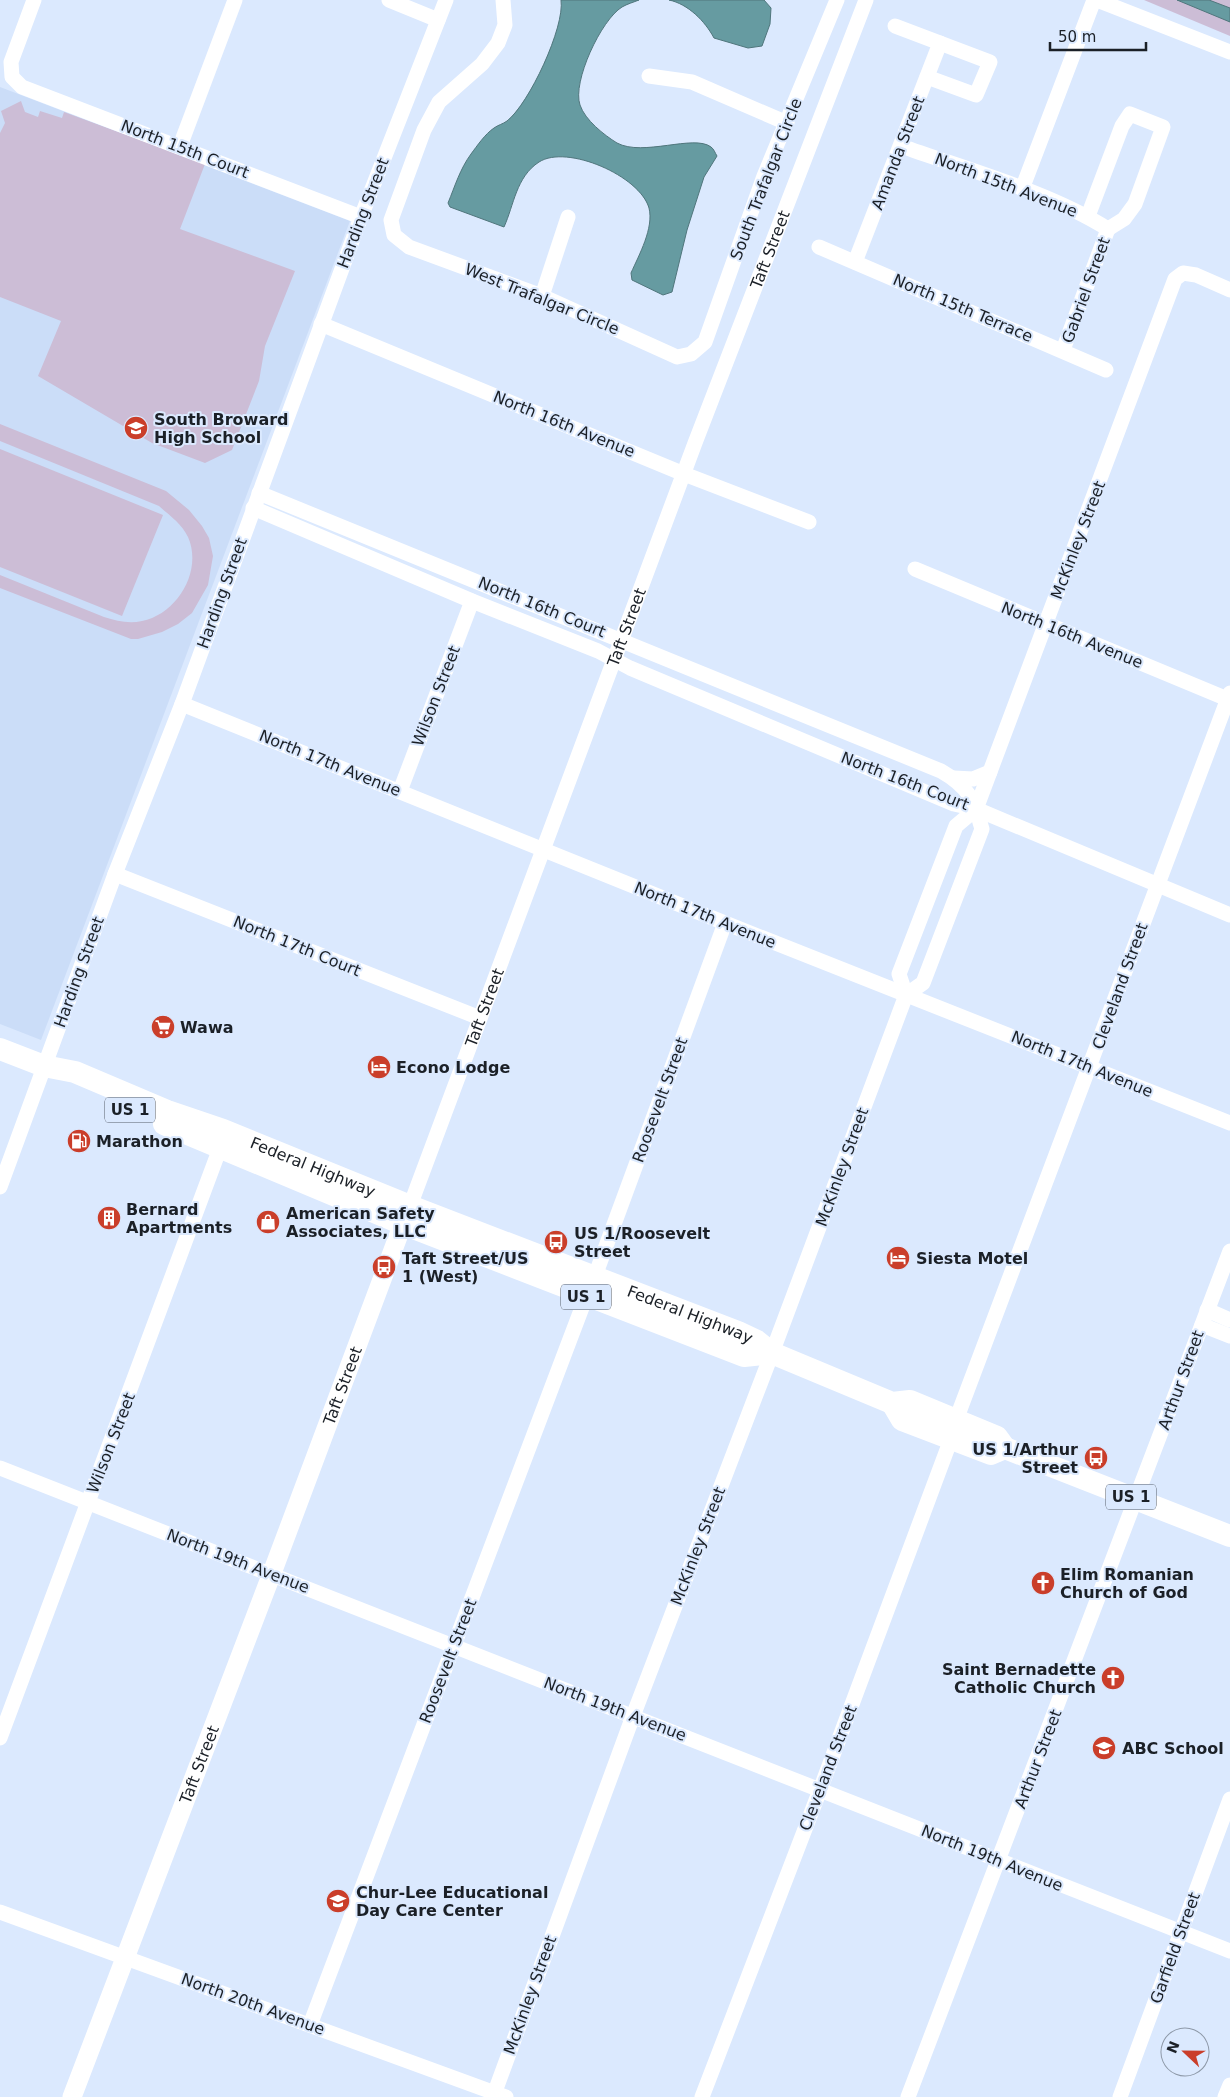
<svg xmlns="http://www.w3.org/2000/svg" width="1230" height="2097" font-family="'DejaVu Sans',sans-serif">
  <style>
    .built { fill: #cbddf8 }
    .green { fill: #ccbdd6 }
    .water { fill: #669ba1; stroke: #50767c }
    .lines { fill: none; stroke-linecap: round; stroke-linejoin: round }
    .minor { stroke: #fff; stroke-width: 15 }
    .tertiary { stroke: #fff; stroke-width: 19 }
    .primary { stroke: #fff; stroke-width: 22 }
    .labels { text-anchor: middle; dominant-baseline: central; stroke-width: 4; stroke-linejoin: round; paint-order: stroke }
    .shield { fill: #dbe9fe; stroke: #555c68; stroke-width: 1 }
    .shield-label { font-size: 15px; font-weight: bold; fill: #1b2027 }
    .street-label { font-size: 16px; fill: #1b2027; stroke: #dbe9fe }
    .poi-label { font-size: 16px; font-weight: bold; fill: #1b2027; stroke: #dbe9fe; text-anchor: start }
  </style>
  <rect width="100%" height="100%" fill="#dbe9fe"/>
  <polygon class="built" points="0,87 350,221 41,1040 0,1024"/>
  <g class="green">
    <polygon points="1144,0 1230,0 1230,36"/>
    <polygon points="21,101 25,112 38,117 40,111 62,118 64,112 205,164 180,229 295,271 265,346 259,381 232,450 205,463 152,443 38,376 61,321 0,297 0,133 5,123 1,111"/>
    <path d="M0,424L166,491L189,510L202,526L209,538L213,556L208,585L192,613L178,624L162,632L138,639H131L0,588V575L104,617C117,621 129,624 142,621C177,614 203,571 188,537C182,524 169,515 159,506L0,441Z"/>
    <polygon points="0,449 163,515 122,616 0,567"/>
  </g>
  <g class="water">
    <path d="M561,0H639C634,2 627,4 622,7C601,20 572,82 580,105C585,120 604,135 617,143C643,157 694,134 711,147C714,149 715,153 717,156L704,177L687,230L672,292L663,295L632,280L631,273C639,255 654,228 649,208C640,176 567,144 539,162C516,177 514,205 504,227L450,207L448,203C455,186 460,169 471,154C477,146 485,134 494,128C498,125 503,124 507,121C529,104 565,27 561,0Z"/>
    <path d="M669,0H764L771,8L770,24L762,46L748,48L714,38C705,21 688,4 669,0Z"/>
    <polygon points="1177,0 1209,0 1230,8 1230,22"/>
  </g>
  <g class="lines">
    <g class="minor">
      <polyline points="34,0 11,62 12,77 22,87 361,217"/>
      <polyline points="389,0 438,20"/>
      <polyline points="503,0 505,25 498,43 482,64 439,102 424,130 391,220 394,235 409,247 542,296 677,357 691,354 705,342 764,176 837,0"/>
      <polyline points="1097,0 1230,52"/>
      <polyline points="895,26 990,62 976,95 927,77"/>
      <polyline points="649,76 692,82 787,123"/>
      <polyline points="180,146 235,0"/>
      <path d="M901,146C968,170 1049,192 1108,229"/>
      <polyline points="1022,189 1094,0"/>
      <polyline points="1088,216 1122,126 1130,114 1163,127 1135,204 1124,219 1108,229"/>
      <polyline points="819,247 1106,370"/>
      <polyline points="855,262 940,43"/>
      <polyline points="542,296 568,217"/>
      <polyline points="321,324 684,474 809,522"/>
      <polyline points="1063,350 1108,229"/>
      <path d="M259,493L941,771C969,787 974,800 982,829L923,983L906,995L772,1353L633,1716L493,2097"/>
      <polyline points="253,508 472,601 598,651 630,668 954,804 976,809 1230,915"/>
      <polyline points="915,569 1230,700"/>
      <polyline points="182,704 725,923 1230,1123"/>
      <polyline points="954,778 973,779 990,772"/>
      <polyline points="400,791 472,601"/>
      <polyline points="115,874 480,1018"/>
      <polyline points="906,995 899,974 956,826 976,809 1175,279 1183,273 1196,275 1230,290"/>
      <polyline points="0,1187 115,874 182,704 361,217 446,0"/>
      <path id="s1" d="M410,1206L695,443L866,0"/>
      <polyline points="595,1276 725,923"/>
      <polyline points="1207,1310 1230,1320"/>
      <polyline points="1202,1325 1230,1336"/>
      <polyline points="956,1420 1230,693"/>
      <polyline points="0,1468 1230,1951"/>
      <polyline points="0,1738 220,1148"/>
      <polyline points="0,1912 506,2097"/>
      <polyline points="310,2025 586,1297"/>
      <polyline points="702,2097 820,1790 951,1439"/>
      <polyline points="908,2097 1230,1251"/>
      <polyline points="1120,2097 1230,1799"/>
      <polyline points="1225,2097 1230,2085"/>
    </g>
    <path class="tertiary" id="s2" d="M72,2097L272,1573L408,1210"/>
    <g class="primary">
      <path id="s3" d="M0,1049L44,1066L75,1072L167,1111L223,1130L410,1206L738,1332L757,1341L772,1353L892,1403L910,1401L997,1437L1005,1448"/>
      <polyline points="164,1124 403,1224 744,1356 772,1353"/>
      <polyline points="892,1403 902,1420 991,1454 1005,1448"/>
      <polyline points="1005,1448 1230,1536"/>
    </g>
  </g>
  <defs>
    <g id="school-disc" transform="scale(1.25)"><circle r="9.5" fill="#ca3e2a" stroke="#dbe9fe"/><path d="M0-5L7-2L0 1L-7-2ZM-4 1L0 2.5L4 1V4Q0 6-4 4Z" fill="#fff"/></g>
    <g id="supermarket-disc" transform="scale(1.25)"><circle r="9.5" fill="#ca3e2a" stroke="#dbe9fe"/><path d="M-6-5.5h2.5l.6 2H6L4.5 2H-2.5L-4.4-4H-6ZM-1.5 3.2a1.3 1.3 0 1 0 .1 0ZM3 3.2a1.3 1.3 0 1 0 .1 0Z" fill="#fff"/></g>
    <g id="hotel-disc" transform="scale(1.25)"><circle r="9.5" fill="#ca3e2a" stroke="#dbe9fe"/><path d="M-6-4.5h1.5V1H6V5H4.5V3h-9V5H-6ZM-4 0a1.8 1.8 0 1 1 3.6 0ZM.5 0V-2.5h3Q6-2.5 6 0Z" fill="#fff"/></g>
    <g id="fuel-disc" transform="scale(1.25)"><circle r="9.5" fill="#ca3e2a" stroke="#dbe9fe"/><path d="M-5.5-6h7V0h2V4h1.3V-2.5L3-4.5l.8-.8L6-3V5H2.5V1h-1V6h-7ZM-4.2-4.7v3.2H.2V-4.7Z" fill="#fff"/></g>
    <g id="building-disc" transform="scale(1.25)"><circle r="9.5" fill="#ca3e2a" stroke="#dbe9fe"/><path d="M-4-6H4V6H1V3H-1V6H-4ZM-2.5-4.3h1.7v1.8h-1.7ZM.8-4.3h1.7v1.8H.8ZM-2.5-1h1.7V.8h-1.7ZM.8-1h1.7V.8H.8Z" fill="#fff"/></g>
    <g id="shop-disc" transform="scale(1.25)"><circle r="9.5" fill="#ca3e2a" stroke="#dbe9fe"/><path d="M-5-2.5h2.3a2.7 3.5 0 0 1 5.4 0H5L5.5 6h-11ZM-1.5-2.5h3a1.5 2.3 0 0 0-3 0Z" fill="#fff"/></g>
    <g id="bus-disc" transform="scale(1.25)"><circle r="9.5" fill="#ca3e2a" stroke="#dbe9fe"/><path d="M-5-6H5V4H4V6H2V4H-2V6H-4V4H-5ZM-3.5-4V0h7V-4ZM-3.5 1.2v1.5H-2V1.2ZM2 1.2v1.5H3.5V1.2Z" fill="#fff"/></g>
    <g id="church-disc" transform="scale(1.25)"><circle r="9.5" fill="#ca3e2a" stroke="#dbe9fe"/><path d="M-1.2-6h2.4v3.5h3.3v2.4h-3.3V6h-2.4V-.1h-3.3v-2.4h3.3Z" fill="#fff"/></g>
  </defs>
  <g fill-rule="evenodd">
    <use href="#school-disc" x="136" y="428"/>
    <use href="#supermarket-disc" x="163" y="1027"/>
    <use href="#hotel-disc" x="379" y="1067"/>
    <use href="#fuel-disc" x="79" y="1141"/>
    <use href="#building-disc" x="109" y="1218"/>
    <use href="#shop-disc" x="268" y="1222"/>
    <use href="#bus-disc" x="556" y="1242"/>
    <use href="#hotel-disc" x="898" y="1258"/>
    <use href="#bus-disc" x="384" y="1267"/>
    <use href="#bus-disc" x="1096" y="1458"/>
    <use href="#church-disc" x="1043" y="1583"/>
    <use href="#church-disc" x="1113" y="1678"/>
    <use href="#school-disc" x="1104" y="1748"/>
    <use href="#school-disc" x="338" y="1901"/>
  </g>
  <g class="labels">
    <g class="shield">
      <rect x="105" y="1097.5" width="50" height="25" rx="4"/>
      <rect x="561" y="1284.5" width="50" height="25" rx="4"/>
      <rect x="1106" y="1484.5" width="50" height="25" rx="4"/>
    </g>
    <g class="shield-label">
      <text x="130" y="1110">US 1</text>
      <text x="586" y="1297">US 1</text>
      <text x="1131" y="1497">US 1</text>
    </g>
    <g class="street-label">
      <text transform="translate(185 149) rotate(21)">North 15th Court</text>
      <text transform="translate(898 153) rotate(-69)">Amanda Street</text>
      <text transform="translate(766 179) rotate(-69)">South Trafalgar Circle</text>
      <text transform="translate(1006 185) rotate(21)">North 15th Avenue</text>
      <text transform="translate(363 213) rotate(-69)">Harding Street</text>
      <text stroke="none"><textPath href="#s1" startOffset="1022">Taft Street</textPath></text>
      <text transform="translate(1086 290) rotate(-70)">Gabriel Street</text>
      <text transform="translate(542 299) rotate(22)">West Trafalgar Circle</text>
      <text transform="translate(963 308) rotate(23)">North 15th Terrace</text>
      <text transform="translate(564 424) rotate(22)">North 16th Avenue</text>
      <text transform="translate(1078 540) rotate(-69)">McKinley Street</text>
      <text transform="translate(222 593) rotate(-70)">Harding Street</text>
      <text transform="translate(542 607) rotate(22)">North 16th Court</text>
      <text stroke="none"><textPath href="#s1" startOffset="618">Taft Street</textPath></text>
      <text transform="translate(1072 635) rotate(22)">North 16th Avenue</text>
      <text transform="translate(436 696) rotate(-69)">Wilson Street</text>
      <text transform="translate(330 763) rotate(22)">North 17th Avenue</text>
      <text transform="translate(905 781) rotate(21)">North 16th Court</text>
      <text transform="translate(705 915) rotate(22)">North 17th Avenue</text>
      <text transform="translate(297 946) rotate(22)">North 17th Court</text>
      <text transform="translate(79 972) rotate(-70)">Harding Street</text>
      <text transform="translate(1120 986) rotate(-70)">Cleveland Street</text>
      <text stroke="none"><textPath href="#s1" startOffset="212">Taft Street</textPath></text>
      <text transform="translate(1082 1064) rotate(22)">North 17th Avenue</text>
      <text transform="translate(660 1100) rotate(-70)">Roosevelt Street</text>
      <text stroke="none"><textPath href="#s3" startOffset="335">Federal Highway</textPath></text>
      <text transform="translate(842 1167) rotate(-70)">McKinley Street</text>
      <text stroke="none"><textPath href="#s3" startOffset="740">Federal Highway</textPath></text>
      <text transform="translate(1181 1380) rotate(-70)">Arthur Street</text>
      <text stroke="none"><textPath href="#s2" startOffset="761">Taft Street</textPath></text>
      <text transform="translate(111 1443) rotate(-69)">Wilson Street</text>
      <text transform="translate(698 1546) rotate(-69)">McKinley Street</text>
      <text transform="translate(238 1561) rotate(21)">North 19th Avenue</text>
      <text transform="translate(448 1661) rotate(-69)">Roosevelt Street</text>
      <text transform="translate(615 1709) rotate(21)">North 19th Avenue</text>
      <text transform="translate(1038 1759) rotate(-69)">Arthur Street</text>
      <text stroke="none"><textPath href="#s2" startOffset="356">Taft Street</textPath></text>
      <text transform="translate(828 1768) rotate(-69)">Cleveland Street</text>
      <text transform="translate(992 1858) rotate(22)">North 19th Avenue</text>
      <text transform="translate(1175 1948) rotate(-70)">Garfield Street</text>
      <text transform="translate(530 1995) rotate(-70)">McKinley Street</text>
      <text transform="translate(253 2004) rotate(20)">North 20th Avenue</text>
    </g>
    <g class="poi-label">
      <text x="154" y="419">South Broward<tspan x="154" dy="18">High School</tspan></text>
      <text x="180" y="1027">Wawa</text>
      <text x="396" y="1067">Econo Lodge</text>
      <text x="96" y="1141">Marathon</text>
      <text x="126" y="1209">Bernard<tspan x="126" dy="18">Apartments</tspan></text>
      <text x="286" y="1213">American Safety<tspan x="286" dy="18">Associates, LLC</tspan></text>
      <text x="574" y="1233">US 1/Roosevelt<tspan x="574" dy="18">Street</tspan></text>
      <text x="402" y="1258">Taft Street/US<tspan x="402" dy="18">1 (West)</tspan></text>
      <text x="916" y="1258">Siesta Motel</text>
      <text x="1078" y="1449" text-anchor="end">US 1/Arthur<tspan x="1078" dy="18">Street</tspan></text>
      <text x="1060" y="1574">Elim Romanian<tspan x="1060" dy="18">Church of God</tspan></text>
      <text x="1096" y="1669" text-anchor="end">Saint Bernadette<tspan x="1096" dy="18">Catholic Church</tspan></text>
      <text x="1122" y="1748">ABC School</text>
      <text x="356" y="1892">Chur-Lee Educational<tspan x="356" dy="18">Day Care Center</tspan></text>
    </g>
  </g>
  <g transform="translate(1185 2052) rotate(292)"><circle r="24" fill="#dbe9fe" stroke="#8e99a8"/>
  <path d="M0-4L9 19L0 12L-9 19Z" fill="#ca3e2a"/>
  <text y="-8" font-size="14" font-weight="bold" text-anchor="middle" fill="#1b2027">N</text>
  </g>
  <path d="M1050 42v8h96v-8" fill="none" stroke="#1b2027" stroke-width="2.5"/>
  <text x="1058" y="42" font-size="15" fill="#1b2027" stroke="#dbe9fe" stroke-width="4" paint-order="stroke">50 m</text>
</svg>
